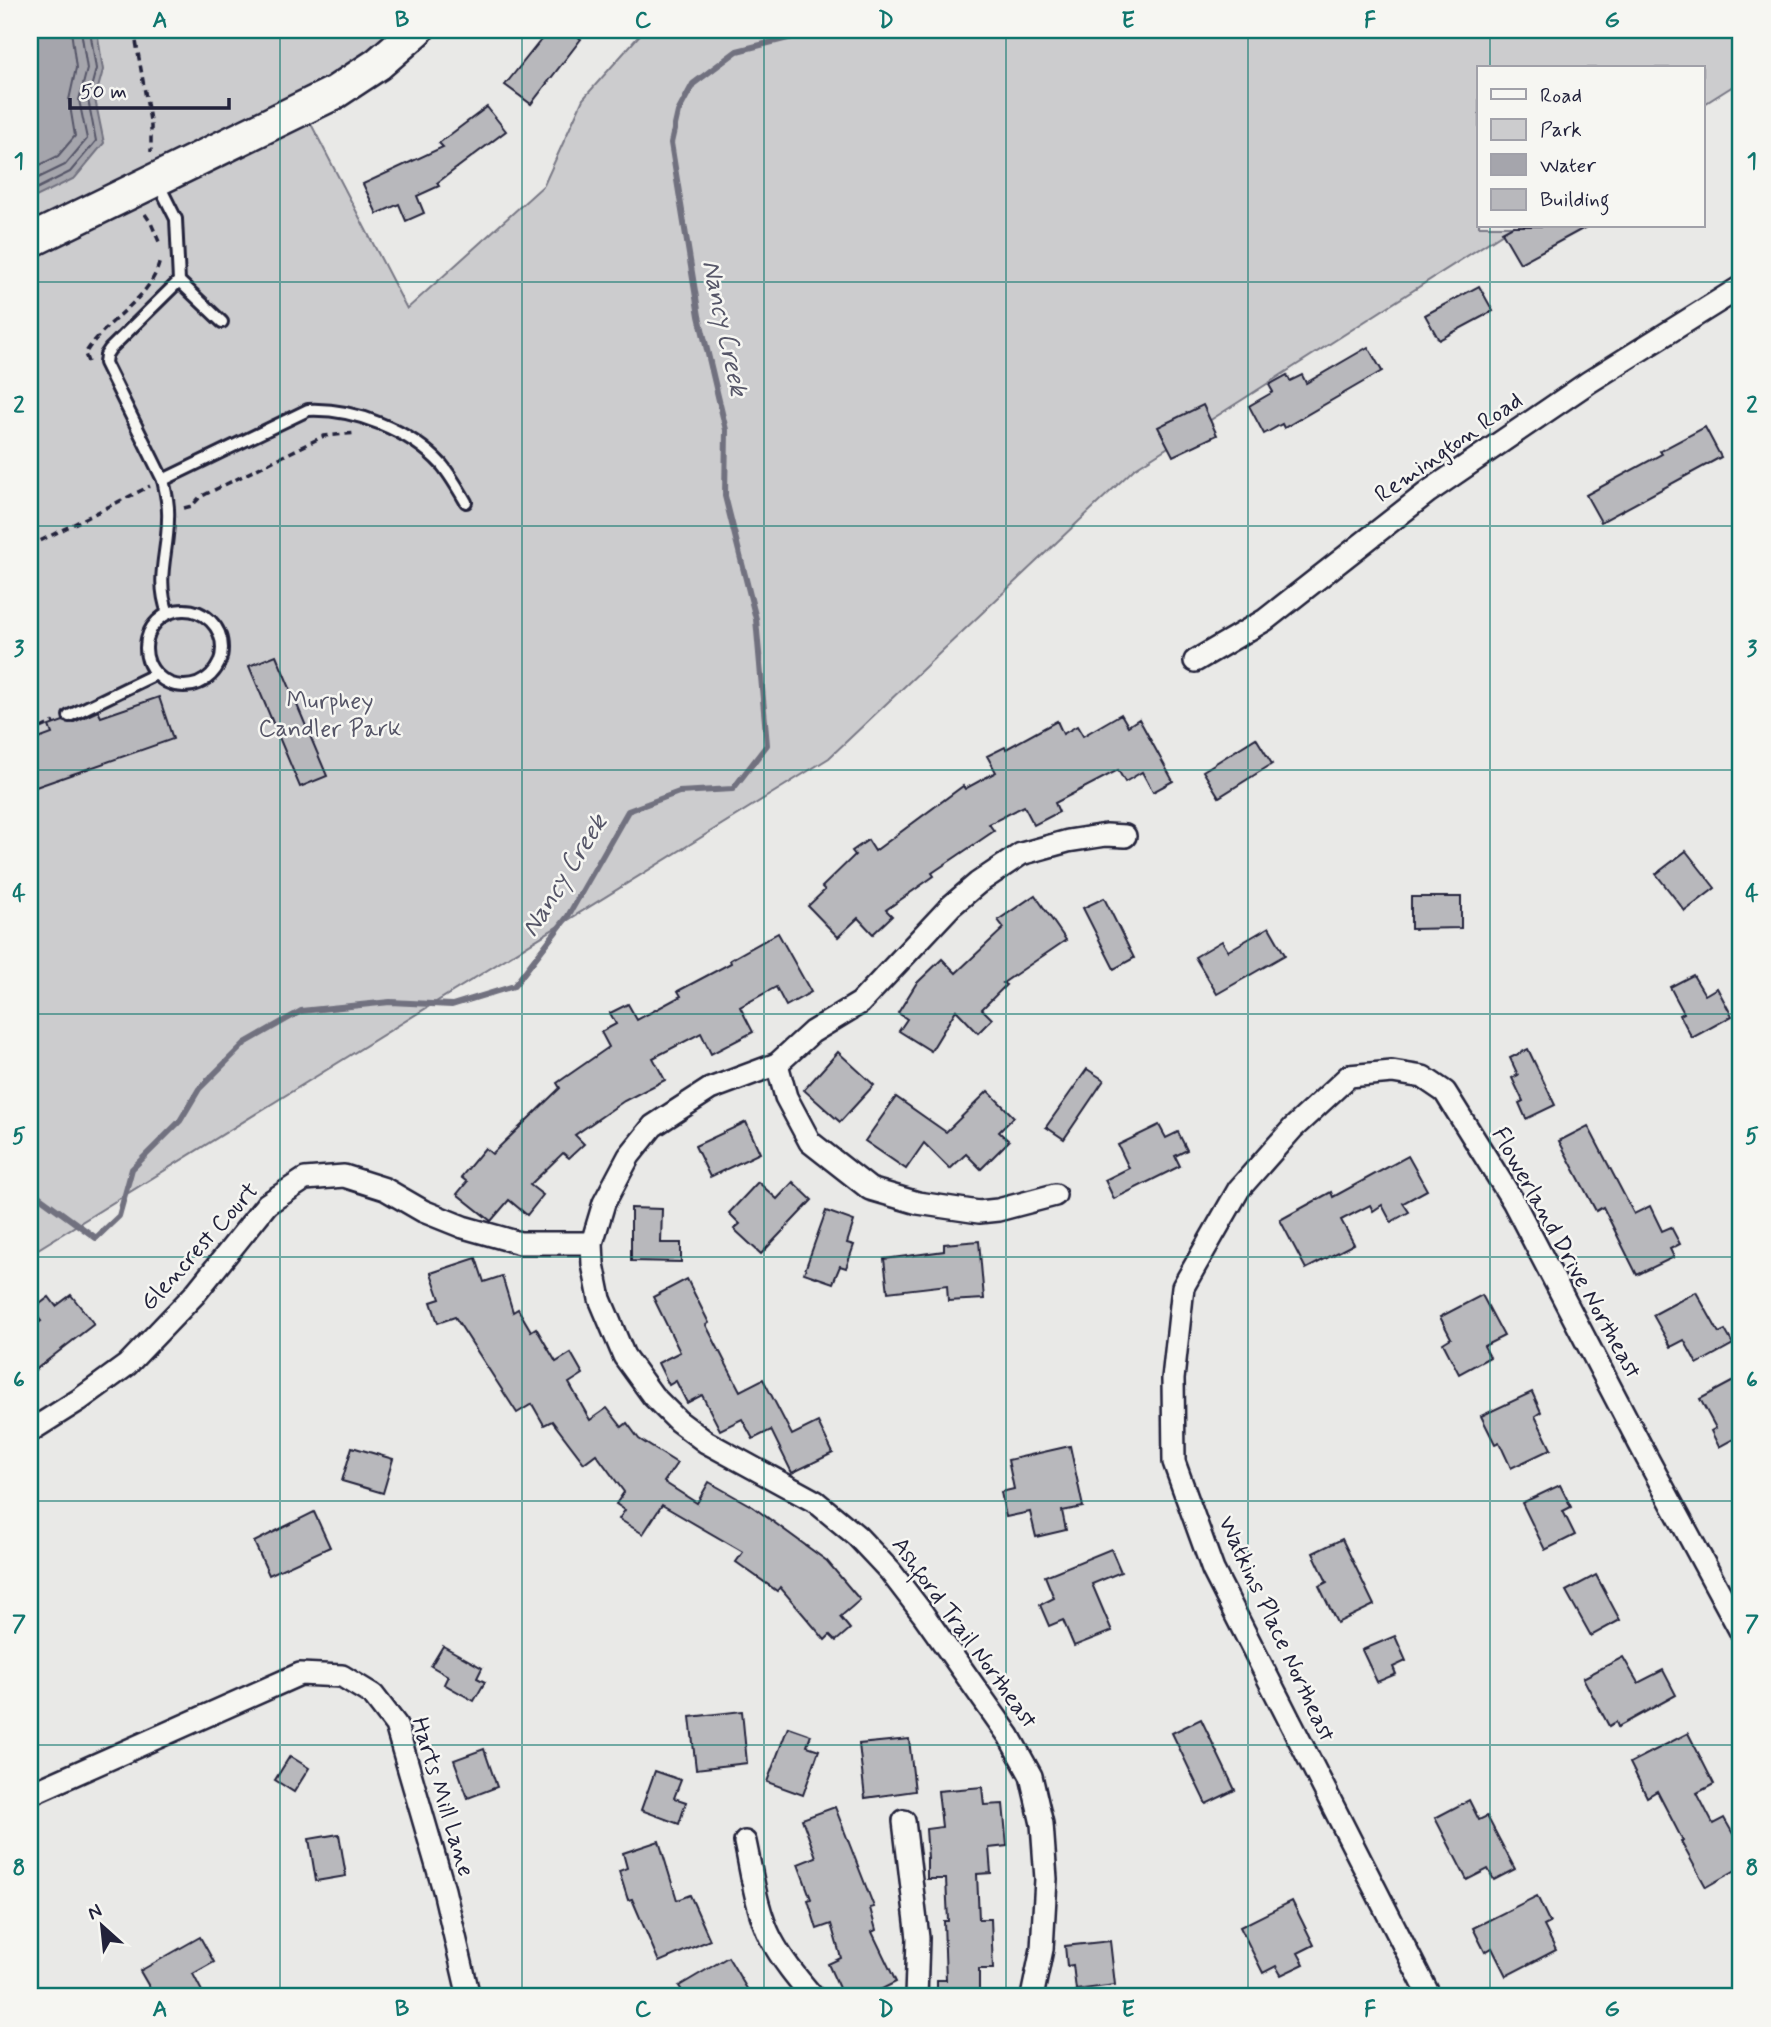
<svg xmlns="http://www.w3.org/2000/svg" width="1771" height="2027" font-family="Mynerve,sans-serif">
  <style>
    .green { fill: #ccccce; stroke: #777784; stroke-width: 2 }
    .water { fill: #a5a5ac; stroke: #71717f; stroke-width: 2 }
    .lines { fill: none; stroke-linecap: round; stroke-linejoin: round }
    .shore { stroke: #565668; stroke-width: 2 }
    .stream { stroke: #71717f; stroke-width: 6 }
    .building { fill: #b8b8bc; stroke: #22223b; stroke-width: 2 }
    .lane-casing { stroke: #22223b; stroke-width: 16 }
    .street-casing { stroke: #22223b; stroke-width: 26 }
    .secondary-casing { stroke: #22223b; stroke-width: 37 }
    .path { stroke: #22223b; stroke-width: 3.5; stroke-dasharray: 7 5; stroke-linecap: butt }
    .lane { stroke: #f6f6f2; stroke-width: 10 }
    .street { stroke: #f6f6f2; stroke-width: 21 }
    .secondary { stroke: #f6f6f2; stroke-width: 32 }
    .grid { fill: none; stroke: #0f766e; stroke-width: 2; stroke-opacity: 0.55 }
    .labels { text-anchor: middle; dominant-baseline: central; stroke-width: 5; stroke-linejoin: round; paint-order: stroke }
    .street-label { font-size: 24px; fill: #22223b; stroke: #f6f6f2 }
    .park-label { font-size: 24px; fill: #555567; stroke: #f6f6f2 }
    .water-label { font-size: 26px; font-style: italic; fill: #565668; stroke: #f6f6f2 }
    .neatline { fill: none; stroke: #0f766e; stroke-width: 2.5 }
    .grid-label { font-size: 23px; text-anchor: middle; font-weight: bold; fill: #0f766e }
  </style>
  <rect width="100%" height="100%" fill="#e9e9e7"/>
  <filter id="ink" filterUnits="userSpaceOnUse"><feTurbulence type="fractalNoise" baseFrequency=".0143" numOctaves="2"/><feDisplacementMap in="SourceGraphic" scale="14" xChannelSelector="R" yChannelSelector="G"/><feConvolveMatrix kernelMatrix="1 2 1 2 8 2 1 2 1" color-interpolation-filters="sRGB"/></filter>
  <g filter="url(#ink)">
    <polygon class="green" points="30,30 393,30 355,61 296,95 407,309 544,185 583,99 644,30 1741,30 1741,81 1703,105 1703,68 1479,68 1479,226 1514,226 1134,469 829,758 30,1254"/>
    <polygon class="water" points="30,30 97,30 103,70 95,99 104,143 75,178 30,200"/>
    <g class="lines">
      <g class="shore">
        <polyline points="30,170 58,156 75,136 69,100 76,68 71,30"/>
        <polyline points="30,182 65,165 87,139 79,100 87,69 81,30"/>
        <polyline points="30,192 70,172 96,141 88,99 96,69 90,30"/>
      </g>
      <polyline class="stream" points="30,1190 96,1238 119,1216 132,1169 180,1121 199,1089 245,1043 301,1011 390,1002 452,1005 514,986 568,916 628,811 679,792 733,789 767,745 756,619 725,496 726,430 699,316 671,143 678,112 693,84 737,51 820,30"/>
    </g>
    <g class="building">
      <polygon points="549,30 568,30 581,39 531,104 505,85"/>
      <polygon points="487,107 506,131 437,183 439,186 417,196 424,213 406,221 399,204 377,214 363,184 443,147 439,143"/>
      <polygon points="1513,226 1588,226 1520,263 1502,232"/>
      <polygon points="1479,286 1493,311 1439,340 1425,315"/>
      <polygon points="1368,347 1382,371 1284,428 1282,424 1264,434 1249,406 1273,392 1269,385 1287,375 1290,381 1302,375 1306,383"/>
      <polygon points="1203,405 1217,435 1173,456 1158,427"/>
      <polygon points="1705,427 1721,457 1601,522 1586,495 1662,454 1660,451"/>
      <polygon points="276,655 327,776 300,787 249,666"/>
      <polygon points="159,697 173,739 30,789 30,742 52,734 49,726 63,721 72,723 98,711 101,717"/>
      <polygon points="1121,714 1128,726 1139,719 1173,781 1153,792 1142,772 1125,782 1118,770 1055,803 1059,812 1034,825 1024,806 989,824 994,831 932,873 934,876 886,910 892,916 873,934 858,918 838,937 808,906 825,890 822,887 855,855 852,851 868,840 875,851 963,786 965,789 996,772 987,756 1005,747 1006,749 1057,721 1063,734 1077,726 1083,736"/>
      <polygon points="1256,738 1272,764 1219,797 1203,771"/>
      <polygon points="1686,851 1715,888 1685,911 1656,874"/>
      <polygon points="1035,895 1066,940 1003,983 1006,985 982,1009 992,1019 978,1033 956,1010 931,1051 899,1031 907,1019 898,1013 916,984 942,959 956,973 1004,928 998,920"/>
      <polygon points="1411,897 1461,897 1461,928 1411,929"/>
      <polygon points="1104,898 1134,958 1114,969 1083,908"/>
      <polygon points="1269,927 1285,955 1217,994 1195,957 1222,941 1228,951"/>
      <polygon points="778,933 811,992 786,1006 776,987 740,1007 753,1032 711,1054 701,1033 653,1058 665,1080 624,1101 575,1135 584,1144 569,1158 563,1153 530,1185 543,1195 527,1215 509,1200 491,1221 457,1194 467,1182 461,1177 485,1148 492,1154 560,1088 557,1083 609,1047 601,1032 616,1024 610,1013 628,1004 637,1020 681,996 678,991 731,963 730,960"/>
      <polygon points="1693,975 1705,995 1717,988 1732,1016 1692,1038 1680,1015 1684,1013 1670,987"/>
      <polygon points="1528,1049 1555,1105 1526,1119 1519,1103 1523,1101 1512,1078 1518,1075 1510,1058"/>
      <polygon points="838,1052 874,1085 840,1122 804,1090"/>
      <polygon points="1087,1069 1104,1080 1064,1139 1046,1127"/>
      <polygon points="988,1091 1014,1117 999,1132 1009,1141 981,1169 966,1154 950,1169 924,1143 906,1169 865,1141 896,1097 946,1132"/>
      <polygon points="746,1122 760,1153 710,1177 695,1146"/>
      <polygon points="1159,1125 1166,1138 1178,1132 1187,1150 1175,1156 1180,1166 1114,1199 1105,1180 1129,1168 1118,1145"/>
      <polygon points="1588,1126 1634,1214 1650,1206 1662,1231 1671,1227 1680,1244 1670,1249 1674,1257 1637,1275 1603,1207 1596,1211 1559,1141"/>
      <polygon points="1408,1156 1427,1190 1403,1203 1409,1212 1391,1222 1382,1205 1373,1211 1370,1205 1341,1220 1354,1244 1306,1269 1280,1220 1331,1192 1333,1197"/>
      <polygon points="758,1182 777,1199 793,1182 812,1200 761,1254 734,1229 740,1224 729,1213"/>
      <polygon points="631,1208 662,1209 661,1243 681,1243 681,1262 631,1261"/>
      <polygon points="826,1211 854,1221 847,1243 854,1245 846,1268 840,1266 833,1283 804,1273"/>
      <polygon points="979,1241 984,1299 948,1301 947,1285 888,1292 884,1259 944,1251 944,1244"/>
      <polygon points="476,1258 484,1282 502,1276 513,1312 518,1309 531,1331 536,1328 556,1362 571,1353 583,1374 569,1383 590,1420 607,1408 622,1427 627,1423 639,1439 677,1463 664,1482 697,1503 709,1482 753,1507 827,1561 860,1600 840,1617 850,1629 836,1641 830,1635 825,1640 780,1587 777,1591 736,1562 743,1552 662,1505 643,1534 619,1519 625,1510 616,1504 624,1492 596,1454 584,1463 552,1421 544,1425 532,1404 517,1413 455,1317 438,1323 431,1302 440,1299 431,1273"/>
      <polygon points="687,1279 709,1323 706,1325 740,1391 763,1379 792,1435 818,1422 833,1453 792,1473 771,1430 753,1439 742,1419 720,1430 702,1395 687,1403 676,1381 669,1385 658,1363 680,1352 653,1297"/>
      <polygon points="1696,1292 1719,1333 1725,1330 1733,1344 1697,1364 1684,1340 1671,1347 1653,1315"/>
      <polygon points="71,1295 94,1324 30,1374 30,1330 41,1321 32,1310 49,1297 56,1306"/>
      <polygon points="1482,1295 1504,1336 1484,1346 1490,1357 1459,1374 1443,1343 1451,1338 1440,1317"/>
      <polygon points="1741,1377 1741,1435 1719,1447 1711,1431 1716,1428 1700,1399"/>
      <polygon points="1532,1392 1541,1412 1535,1416 1551,1449 1511,1468 1499,1442 1495,1444 1481,1416"/>
      <polygon points="1070,1446 1083,1507 1062,1511 1066,1530 1036,1537 1030,1512 1006,1517 1001,1492 1014,1489 1008,1460"/>
      <polygon points="352,1447 393,1459 383,1493 342,1481"/>
      <polygon points="1560,1485 1571,1507 1563,1511 1575,1535 1545,1550 1522,1503"/>
      <polygon points="314,1512 330,1547 269,1575 254,1542"/>
      <polygon points="1342,1539 1374,1605 1337,1623 1319,1586 1327,1582 1313,1553"/>
      <polygon points="1111,1549 1121,1572 1092,1584 1112,1631 1074,1646 1063,1620 1049,1626 1040,1605 1054,1598 1045,1576"/>
      <polygon points="1596,1575 1620,1620 1591,1636 1566,1591"/>
      <polygon points="1395,1636 1406,1661 1393,1667 1396,1674 1377,1682 1362,1650"/>
      <polygon points="443,1646 482,1668 477,1678 485,1682 474,1701 444,1684 448,1676 431,1666"/>
      <polygon points="1623,1657 1638,1683 1663,1670 1676,1695 1618,1727 1616,1722 1609,1726 1583,1678"/>
      <polygon points="742,1711 747,1763 696,1769 690,1717"/>
      <polygon points="1201,1719 1235,1790 1206,1804 1172,1733"/>
      <polygon points="788,1727 811,1735 807,1746 819,1750 803,1795 767,1782"/>
      <polygon points="1688,1733 1714,1784 1697,1793 1713,1824 1724,1818 1741,1848 1741,1867 1706,1887 1681,1842 1683,1841 1657,1791 1647,1797 1630,1763"/>
      <polygon points="909,1739 915,1791 865,1798 859,1744"/>
      <polygon points="484,1749 497,1787 468,1798 454,1760"/>
      <polygon points="290,1756 309,1768 294,1792 275,1780"/>
      <polygon points="655,1771 681,1780 674,1798 686,1802 679,1824 641,1810"/>
      <polygon points="982,1787 984,1805 1003,1804 1007,1846 989,1848 991,1873 977,1874 979,1919 991,1919 993,1969 979,1969 979,1997 937,1997 937,1980 946,1980 944,1921 948,1921 946,1879 927,1879 927,1858 928,1858 926,1829 942,1827 938,1791"/>
      <polygon points="1469,1800 1479,1820 1487,1816 1515,1869 1494,1880 1488,1869 1467,1880 1435,1818"/>
      <polygon points="835,1807 874,1907 870,1908 876,1930 872,1932 896,1982 878,1991 881,1997 843,1997 828,1964 841,1958 831,1924 817,1929 808,1900 811,1899 798,1864 816,1857 802,1819"/>
      <polygon points="339,1834 346,1876 316,1881 309,1839"/>
      <polygon points="659,1841 677,1900 690,1895 710,1940 659,1962 632,1899 628,1900 619,1871 627,1868 623,1853"/>
      <polygon points="1537,1896 1550,1923 1544,1926 1556,1950 1506,1976 1492,1948 1485,1952 1473,1928"/>
      <polygon points="1292,1901 1314,1945 1298,1953 1304,1964 1281,1975 1276,1966 1263,1973 1240,1927"/>
      <polygon points="200,1937 214,1962 193,1974 205,1997 155,1997 140,1971"/>
      <polygon points="1110,1941 1115,1985 1076,1990 1073,1965 1067,1966 1065,1946"/>
      <polygon points="728,1957 752,1997 686,1997 679,1986"/>
    </g>
    <g class="lines">
      <g class="lane-casing">
        <g id="lane">
          <polyline points="158,183 176,219 179,281 222,322"/>
          <path d="M163,480L308,410C354,408 410,430 442,465C451,476 459,490 466,502"/>
          <circle cx="184" cy="648" r="38"/>
          <path d="M168,613C155,578 168,554 168,519C169,505 166,493 163,480L105,363L106,355L110,349L179,281"/>
          <polyline points="69,716 156,674"/>
        </g>
      </g>
      <g class="street-casing">
        <g id="street">
          <polyline points="1195,661 1265,620 1428,492 1589,382 1741,287"/>
          <polyline points="777,1064 786,1097 810,1142 870,1189 918,1203 979,1212 998,1210 1055,1195"/>
          <polyline points="30,1431 79,1400 127,1365 194,1295 267,1204 305,1179 344,1176 385,1189 423,1211 463,1227 520,1243 592,1243"/>
          <polyline points="30,1794 300,1674 342,1676 373,1695 396,1725 444,1890 469,1997"/>
          <polyline points="904,1821 918,1938 916,1997"/>
          <path d="M745,1842C752,1874 756,1909 771,1939C782,1960 798,1979 813,1997"/>
          <polyline points="1032,1997 1042,1949 1046,1879 1042,1824 1031,1776 1009,1736 923,1614 890,1571 857,1536 816,1502 706,1442 678,1421 653,1396 624,1356 600,1299 593,1264 592,1243 604,1203 629,1156 653,1126 710,1089 777,1064 812,1032 860,1003 951,906 978,883 1021,854 1068,841 1106,835 1125,836"/>
          <polyline points="1430,1997 1213,1570 1174,1462 1173,1379 1183,1287 1239,1189 1293,1128 1349,1076 1392,1072 1423,1077 1445,1092 1513,1201 1647,1458 1741,1632"/>
        </g>
      </g>
      <g class="secondary-casing">
        <polyline id="secondary" points="30,241 334,93 378,64 417,30"/>
      </g>
      <g class="path">
        <polyline points="134,30 151,126 151,152"/>
        <polyline points="145,214 151,223 160,244"/>
        <path d="M88,362L85,354C105,319 153,299 160,259"/>
        <polyline points="184,508 192,506 200,497 324,436 357,433"/>
        <polyline points="30,546 150,486"/>
        <polyline points="30,733 54,722"/>
      </g>
      <use href="#lane" class="lane"/>
      <use href="#street" class="street"/>
      <use href="#secondary" class="secondary"/>
    </g>
  </g>
  <path class="grid" d="M280,30V1997M522,30V1997M764,30V1997M1006,30V1997M1248,30V1997M1490,30V68M1490,226V1997M30,282H1741M30,526H1741M30,770H1741M30,1014H1741M30,1257H1741M30,1501H1741M30,1745H1741"/>
  <g class="labels">
    <g class="street-label">
      <text transform="translate(1449 448) rotate(-35)">Remington Road</text>
      <text transform="translate(200 1247) rotate(-48)">Glencrest Court</text>
      <text transform="translate(1566 1253) rotate(61)">Flowerland Drive Northeast</text>
      <text transform="translate(1276 1629) rotate(65)">Watkins Place Northeast</text>
      <text transform="translate(964 1633) rotate(54)">Ashford Trail Northeast</text>
      <text transform="translate(442 1797) rotate(73)">Harts Mill Lane</text>
    </g>
    <g class="park-label">
      <text x="330" y="701">Murphey<tspan x="330" dy="28">Candler Park</tspan></text>
    </g>
    <g class="water-label">
      <text transform="translate(724 328) rotate(78)">Nancy Creek</text>
      <text transform="translate(565 876) rotate(-58)">Nancy Creek</text>
    </g>
  </g>
  <rect width="1771" height="2027" fill="none" stroke="#f6f6f2" stroke-width="77"/>
  <rect x="1477" y="66" width="228" height="161" fill="#f6f6f2" stroke="#a1a1a9" stroke-width="2"/>
  <rect x="1491" y="89" width="35" height="10" fill="#f6f6f2" stroke="#a1a1a9" stroke-width="2"/>
  <text x="1540" y="102" font-size="21" fill="#22223b">Road</text>
  <rect x="1491" y="119" width="35" height="21" fill="#ccccce" stroke="#a1a1a9" stroke-width="2"/>
  <text x="1540" y="136" font-size="21" fill="#22223b">Park</text>
  <rect x="1491" y="154" width="35" height="21" fill="#a5a5ac" stroke="#a1a1a9" stroke-width="2"/>
  <text x="1540" y="172" font-size="21" fill="#22223b">Water</text>
  <rect x="1491" y="189" width="35" height="21" fill="#b8b8bc" stroke="#a1a1a9" stroke-width="2"/>
  <text x="1540" y="206" font-size="21" fill="#22223b">Building</text>
  <g transform="translate(102 1926) rotate(333)" stroke="#f6f6f2" stroke-width="5" paint-order="stroke">
  <path d="M0-5L12 26L0 18L-12 26Z" fill="#22223b"/>
  <text y="-10" font-size="19" font-weight="bold" text-anchor="middle" fill="#22223b">N</text>
  </g>
  <path d="M70 98v10h159v-10" fill="none" stroke="#22223b" stroke-width="3.5"/>
  <text x="80" y="98" font-size="21" fill="#22223b" stroke="#f6f6f2" stroke-width="5" paint-order="stroke">50 m</text>
  <rect x="38" y="38" width="1694" height="1950" class="neatline"/>
  <g class="grid-label">
    <text x="160" y="27">A</text>
    <text x="402" y="27">B</text>
    <text x="643" y="27">C</text>
    <text x="886" y="27">D</text>
    <text x="1128" y="27">E</text>
    <text x="1370" y="27">F</text>
    <text x="1612" y="27">G</text>
    <text x="19" y="168">1</text>
    <text x="1752" y="168">1</text>
    <text x="19" y="412">2</text>
    <text x="1752" y="412">2</text>
    <text x="19" y="656">3</text>
    <text x="1752" y="656">3</text>
    <text x="19" y="900">4</text>
    <text x="1752" y="900">4</text>
    <text x="19" y="1143">5</text>
    <text x="1752" y="1143">5</text>
    <text x="19" y="1387">6</text>
    <text x="1752" y="1387">6</text>
    <text x="19" y="1631">7</text>
    <text x="1752" y="1631">7</text>
    <text x="19" y="1875">8</text>
    <text x="1752" y="1875">8</text>
    <text x="160" y="2016">A</text>
    <text x="402" y="2016">B</text>
    <text x="643" y="2016">C</text>
    <text x="886" y="2016">D</text>
    <text x="1128" y="2016">E</text>
    <text x="1370" y="2016">F</text>
    <text x="1612" y="2016">G</text>
  </g>
</svg>
